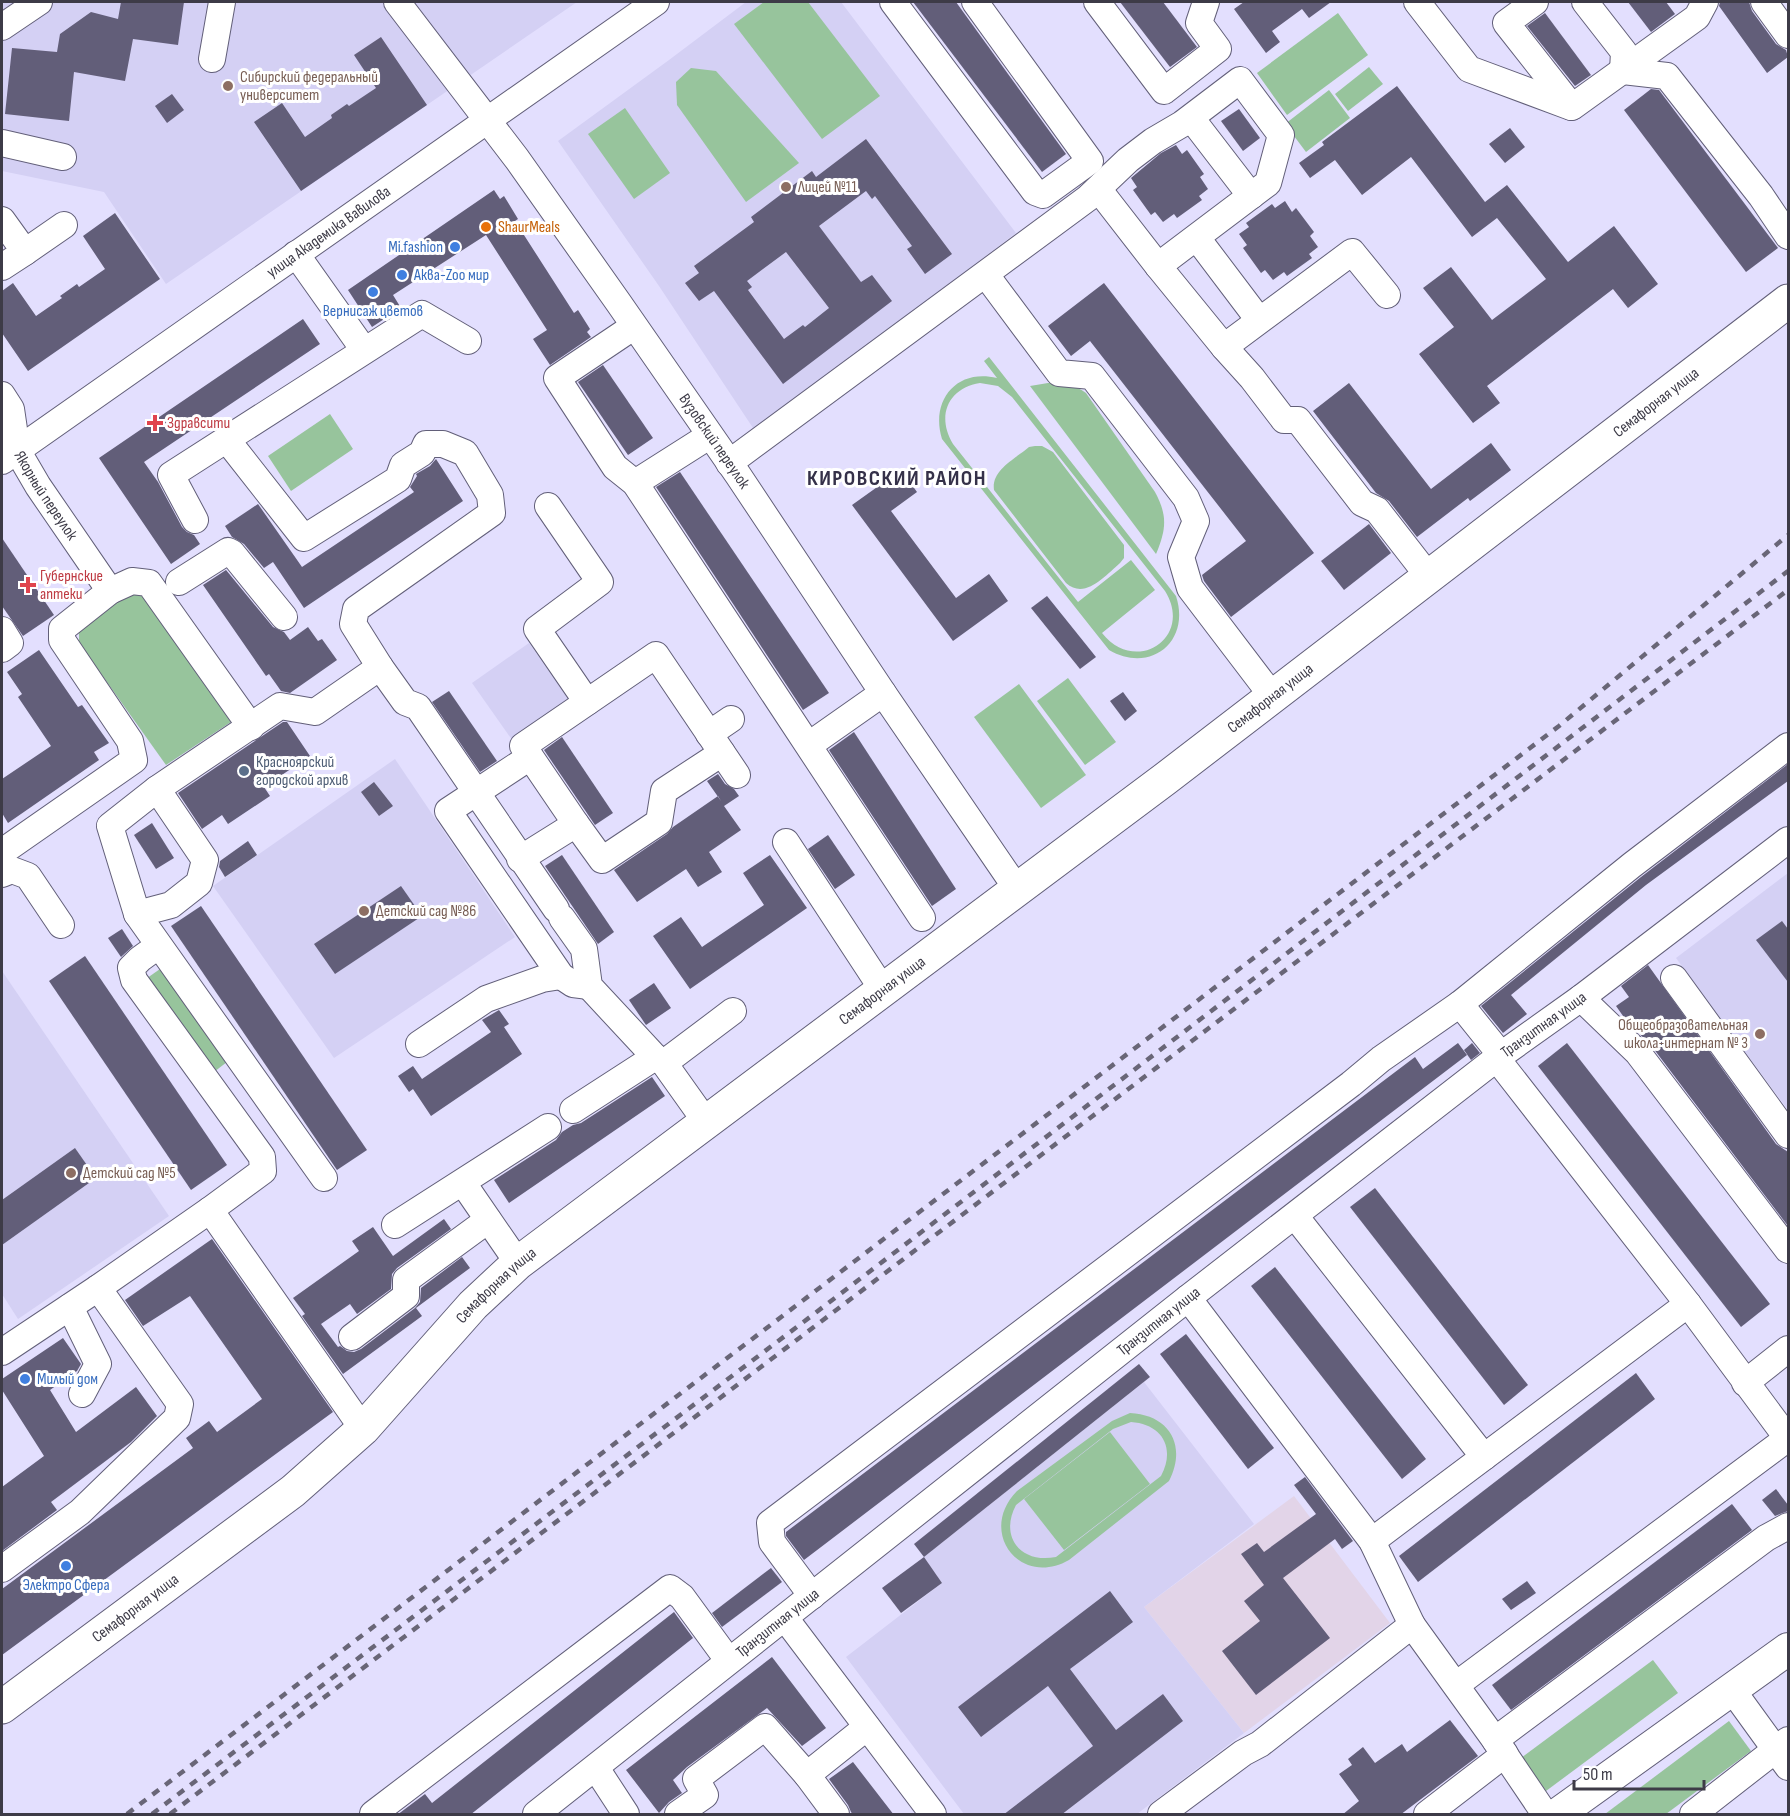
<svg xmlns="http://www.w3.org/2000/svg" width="1790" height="1816" font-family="'Sofia Sans Condensed',sans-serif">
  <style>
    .commercial { fill: #e2d4e8 }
    .built { fill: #d4d0f4 }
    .green { fill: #97c49c; fill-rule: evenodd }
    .building { fill: #625e79; fill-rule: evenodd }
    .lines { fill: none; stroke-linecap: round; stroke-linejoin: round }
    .minor-casing { stroke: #625f79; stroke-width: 28 }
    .major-casing { stroke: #625f79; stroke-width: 34 }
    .highway-casing { stroke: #625f79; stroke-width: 35 }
    .minor { stroke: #fff; stroke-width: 26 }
    .major { stroke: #fff; stroke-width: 32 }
    .highway { stroke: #fff; stroke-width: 33 }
    .rail { stroke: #696677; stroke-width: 4.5; stroke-dasharray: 8 8; stroke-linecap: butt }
    .education-dot { fill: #8d6e63; stroke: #fff; stroke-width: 2 }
    .food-dot { fill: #e8710a; stroke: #fff; stroke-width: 2 }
    .shop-dot { fill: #3f7fe0; stroke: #fff; stroke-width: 2 }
    .health-dot { fill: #e0444e; stroke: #fff; stroke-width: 2 }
    .service-dot { fill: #5c6f8a; stroke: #fff; stroke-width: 2 }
    .labels { text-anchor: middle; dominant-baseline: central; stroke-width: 6; stroke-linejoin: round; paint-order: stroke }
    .education-label { font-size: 16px; fill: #785e54; stroke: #fff; text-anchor: start }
    .food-label { font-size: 16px; fill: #c56008; stroke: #fff; text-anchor: start }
    .street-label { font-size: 16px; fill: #3d3b47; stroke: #fff }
    .shop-label { font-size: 16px; fill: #366cbe; stroke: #fff; text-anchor: start }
    .health-label { font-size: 16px; fill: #be3a42; stroke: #fff; text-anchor: start }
    .service-label { font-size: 16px; fill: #4e5e75; stroke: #fff; text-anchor: start }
    .district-label { font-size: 22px; font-weight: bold; letter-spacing: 1.5px; fill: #353149; stroke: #fff }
  </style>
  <rect width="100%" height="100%" fill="#e3dffe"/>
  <polygon class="commercial" points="1294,1496 1390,1623 1244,1733 1144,1607"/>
  <g class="built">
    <polygon points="2,2 577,2 166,284 104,192 2,171"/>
    <polygon points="746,2 841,2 1016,233 755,431 659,286 558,141 669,60"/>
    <polygon points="529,643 572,704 515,744 472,683"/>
    <polygon points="395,759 515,937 334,1058 213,886"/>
    <polygon points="1788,873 1788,1110 1676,958"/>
    <polygon points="2,971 169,1216 18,1319 2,1294"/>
    <polygon points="1144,1382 1254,1524 1144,1607 1244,1733 1137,1814 964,1814 846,1657 942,1583 924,1557"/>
  </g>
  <g class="green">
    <polygon points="764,2 808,2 880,96 822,139 734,24"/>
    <polygon points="1338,13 1368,55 1287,115 1257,73"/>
    <polygon points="1369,67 1383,84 1348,111 1335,94"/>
    <polygon points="691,68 716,71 799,163 746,202 677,105 676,82"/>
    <polygon points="1329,90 1350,118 1306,152 1285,124"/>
    <polygon points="625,108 670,173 634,199 588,134"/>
    <path d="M989,357L1176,596C1191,642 1150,674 1109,650L942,439C930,400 957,368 997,378L984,361ZM980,383L998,386L1012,397L1165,591C1194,637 1136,676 1102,633L1155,590L1131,560L1078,602L953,444C936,416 948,388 980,383Z"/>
    <path d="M1048,383C1063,383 1074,384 1086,393L1155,492C1168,516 1166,530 1156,554L1030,386Z"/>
    <polygon points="330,414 353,449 291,491 268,456"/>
    <path d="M1035,446H1042L1053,452L1124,545V558L1120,563C1105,576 1085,600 1066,583L994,490C991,470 1015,459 1029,447Z"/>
    <polygon points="133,591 144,593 234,720 166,765 79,643 79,630 91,616"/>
    <polygon points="1068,678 1116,742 1085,765 1037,701"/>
    <polygon points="1019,684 1086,775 1041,808 974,717"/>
    <polygon points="160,969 227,1062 210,1075 143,981"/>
    <path d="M1130,1413C1170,1415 1187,1446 1169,1481L1069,1560C1020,1588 977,1532 1017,1491L1112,1421ZM1131,1422C1162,1424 1176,1448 1161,1476L1056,1557C1021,1564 999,1537 1016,1505L1113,1429Z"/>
    <polygon points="1110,1432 1150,1484 1064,1550 1024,1499"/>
    <polygon points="1653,1660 1678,1693 1546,1791 1521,1758"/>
    <polygon points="1729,1721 1751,1751 1666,1814 1605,1814"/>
  </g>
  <g class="building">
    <polygon points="121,2 184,2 178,45 133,39 125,81 74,72 69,121 5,114 12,48 57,52 60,34 91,12 118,19"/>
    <polygon points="913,2 956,2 1066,154 1042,172"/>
    <polygon points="1120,2 1163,2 1197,47 1170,67"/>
    <polygon points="1244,2 1331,2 1309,18 1302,9 1272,31 1280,42 1266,53 1234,9"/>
    <polygon points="1628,2 1666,2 1675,14 1651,32"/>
    <polygon points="1720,2 1749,2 1752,11 1776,44 1786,50 1788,57 1767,73 1719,6"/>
    <polygon points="1545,13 1591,75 1575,86 1527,26"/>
    <polygon points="381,37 427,105 301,191 254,122 282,103 305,137 332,118 331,115 347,104 349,106 376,88 354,55"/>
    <polygon points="1397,86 1485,202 1507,185 1568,262 1614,226 1658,284 1628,308 1613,289 1487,386 1500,403 1473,423 1419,354 1454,327 1423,288 1451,267 1492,320 1546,279 1497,218 1472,237 1411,157 1362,195 1335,160 1310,178 1299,163 1324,145 1322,142"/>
    <polygon points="1651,89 1659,90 1778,248 1746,272 1624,110"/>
    <polygon points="172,94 184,110 167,123 155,106"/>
    <polygon points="1239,109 1260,138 1243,151 1221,121"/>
    <polygon points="1510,128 1525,147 1505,163 1489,144"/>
    <path d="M866,139L952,254L925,274L907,249L912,246L875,196L872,199L866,191L819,226L861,282L872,275L892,301L783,384L714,291L699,301L685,283L699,273L694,266L754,222L751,217L812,171L816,177ZM786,252L829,308L805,327L803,325L784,339L748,290L752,287L747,281Z"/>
    <polygon points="1176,145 1182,154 1187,150 1204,174 1200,177 1208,189 1199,196 1202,200 1177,218 1174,214 1163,222 1155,212 1151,215 1133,190 1137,187 1131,178 1161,153"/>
    <polygon points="494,190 500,199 504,196 518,219 515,221 574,313 578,310 590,329 587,332 591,337 550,365 533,339 547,330 486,235 393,295 401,308 372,327 348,290"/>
    <polygon points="1285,201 1292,212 1296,208 1314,232 1310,236 1318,247 1309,254 1312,258 1287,276 1284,272 1273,280 1265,270 1261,273 1243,248 1247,245 1239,234 1249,227 1246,223 1272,204 1275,208"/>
    <polygon points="115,213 160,279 28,371 2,333 2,291 13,283 36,316 62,298 60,296 77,284 79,287 105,269 83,236"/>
    <polygon points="1104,283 1314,553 1231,617 1204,581 1202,575 1246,541 1090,341 1071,356 1048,326"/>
    <polygon points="303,319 320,344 144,462 158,482 182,527 187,532 194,535 200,544 171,564 99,458"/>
    <polygon points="603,365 653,438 628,455 578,382"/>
    <polygon points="1349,383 1431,489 1491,443 1511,470 1470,501 1468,498 1417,537 1389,501 1376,493 1313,411"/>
    <polygon points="436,459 463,501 304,608 273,562 264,568 244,544 232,537 225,526 258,504 302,567 414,492 410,487 417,476 416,474 430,466"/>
    <polygon points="901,470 917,492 891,511 956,598 989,574 1008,601 953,641 852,505"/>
    <polygon points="680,472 829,693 803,710 656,487"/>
    <polygon points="1369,524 1391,553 1344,590 1321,561"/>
    <polygon points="2,538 54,615 23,636 2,606"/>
    <polygon points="226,570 273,627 284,632 290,640 308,627 318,641 322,639 337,660 290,693 281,691 269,674 266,676 203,585"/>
    <polygon points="1047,596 1096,657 1080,669 1031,608"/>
    <polygon points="39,650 78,707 82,705 109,743 94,752 99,760 8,823 2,813 2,779 51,746 18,697 22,694 7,672"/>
    <polygon points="449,691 497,761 480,772 432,702"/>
    <polygon points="1123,692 1137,711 1125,721 1110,701"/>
    <polygon points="283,722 287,722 310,756 264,787 270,796 228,824 222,815 202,829 178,793"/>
    <polygon points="854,732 956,889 932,906 829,750"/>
    <polygon points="562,737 613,813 595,825 544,750"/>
    <polygon points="1788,764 1788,781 1646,885 1511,995 1527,1014 1503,1033 1481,1006 1641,877"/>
    <polygon points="718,774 725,784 734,789 739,796 724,806 741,830 709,852 722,872 698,887 686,869 637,902 614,870 667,834 673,827 718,796 721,801 707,781"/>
    <polygon points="374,782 393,806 379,816 361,792"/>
    <polygon points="152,823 174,858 156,869 134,835"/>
    <polygon points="828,835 855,875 835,889 808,849"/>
    <polygon points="248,841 257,855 225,877 219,867 220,861"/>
    <polygon points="562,855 614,932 598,944 545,866"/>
    <polygon points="770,855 807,908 690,989 653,936 681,917 702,947 764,905 743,873"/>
    <polygon points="401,886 422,916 335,974 314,944"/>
    <polygon points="201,906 367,1150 337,1170 171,926"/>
    <polygon points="1782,921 1788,929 1788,982 1756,940"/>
    <polygon points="122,929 133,946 121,957 108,938"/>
    <polygon points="85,956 227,1165 191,1190 49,981"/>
    <polygon points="1648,965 1776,1144 1788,1152 1788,1226 1650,1044 1628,1023 1616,1006 1629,997 1621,986"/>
    <polygon points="654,983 671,1008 646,1025 629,1000"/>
    <polygon points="499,1010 509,1024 504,1027 522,1054 431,1116 413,1089 409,1092 398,1076 413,1066 422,1079 491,1032 482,1020"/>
    <polygon points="1458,1043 1467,1055 804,1560 786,1536 786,1532 1415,1057 1423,1069"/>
    <polygon points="1472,1043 1480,1053 1471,1060 1464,1050"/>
    <polygon points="1567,1043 1770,1304 1741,1327 1538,1066"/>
    <polygon points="652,1077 665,1096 509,1203 494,1180 556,1140 562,1132 573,1125 581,1123"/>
    <polygon points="75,1148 96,1178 2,1245 2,1200"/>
    <polygon points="1375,1188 1528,1385 1504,1405 1350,1207"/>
    <polygon points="444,1219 451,1229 397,1268 392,1274 391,1289 357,1314 350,1304 321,1324 338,1347 340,1346 347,1351 354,1352 361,1349 415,1308 420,1302 421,1288 462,1257 470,1268 416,1308 422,1316 343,1374 302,1316 305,1314 293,1298 359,1251 352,1241 373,1227 393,1256"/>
    <polygon points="212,1239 333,1412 2,1655 2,1589 193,1448 186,1438 209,1421 217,1432 262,1399 190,1296 143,1326 125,1300"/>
    <polygon points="1275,1267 1426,1459 1402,1479 1251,1286"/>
    <polygon points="1186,1334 1274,1448 1248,1469 1160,1354"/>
    <polygon points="63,1338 81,1364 77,1371 50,1390 76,1432 136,1387 157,1416 131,1442 51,1502 57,1510 2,1551 2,1487 44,1456 2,1390 2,1379"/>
    <polygon points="1139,1364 1150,1377 924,1557 914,1544"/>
    <polygon points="1636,1373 1655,1399 1418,1582 1399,1556"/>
    <polygon points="1305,1477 1353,1541 1342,1549 1335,1539 1283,1578 1330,1638 1256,1695 1222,1651 1260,1621 1244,1601 1264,1585 1241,1554 1257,1543 1264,1552 1316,1514 1294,1485"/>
    <polygon points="1776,1489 1788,1505 1788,1511 1775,1516 1762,1500"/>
    <polygon points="1732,1504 1752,1530 1511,1710 1492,1685"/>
    <polygon points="924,1557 942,1583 901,1613 882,1588"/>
    <polygon points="771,1568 782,1582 722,1627 712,1613"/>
    <polygon points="1527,1581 1536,1593 1511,1610 1502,1599"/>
    <polygon points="1110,1591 1133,1622 1070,1669 1116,1730 1163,1694 1183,1721 1061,1815 1003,1815 1093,1746 1048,1686 981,1737 958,1707"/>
    <polygon points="674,1612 693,1638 470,1815 397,1815 425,1794 432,1803"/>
    <polygon points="772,1657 826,1728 802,1746 767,1708 687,1767 673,1780 682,1793 669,1802 659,1813 626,1770"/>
    <polygon points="1450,1720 1478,1756 1400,1815 1342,1815 1359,1801 1339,1774 1352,1765 1348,1759 1363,1747 1375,1763 1402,1744 1407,1752"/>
    <polygon points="853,1762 894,1815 853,1815 851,1812 848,1805 829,1779"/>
  </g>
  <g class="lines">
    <g class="minor-casing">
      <g id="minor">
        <path id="s1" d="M397,2L517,159L618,302L738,475L883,693L1017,889"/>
        <polyline points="893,2 1035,192 1043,195 1090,161 975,2"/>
        <polyline points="1097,2 1164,91 1218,49 1199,23 1206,2"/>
        <polyline points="1417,2 1469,69 1571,107"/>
        <polyline points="1535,2 1506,23 1572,107 1697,17 1705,2"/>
        <polyline points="1585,2 1624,52 1623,71 1667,76 1761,196 1788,236"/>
        <polyline points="1764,2 1788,35"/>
        <polyline points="2,27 39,2"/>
        <polyline points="212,59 222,2"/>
        <polyline points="1191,118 1251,196"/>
        <polyline points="2,143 63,157"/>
        <polyline points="1099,190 1158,266"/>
        <polyline points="2,220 25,252 2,267"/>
        <polyline points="1197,238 1259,320"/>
        <polyline points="25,252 64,225"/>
        <polyline points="296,254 364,350"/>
        <polyline points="986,275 1059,373 1092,376 1186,498 1196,521 1181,557 1190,588 1273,697"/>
        <polyline points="633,327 557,378 615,467 635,483 922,918"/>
        <polyline points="1224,347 1352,252 1387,295"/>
        <path id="s2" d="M2,395L11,409L17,450L38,486L110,591"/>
        <polyline points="227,440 304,538 398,479 403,465 422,453 426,444 443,444 465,453 490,495 492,513 356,609 353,624 380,667 405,702 418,707 556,909"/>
        <path id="s3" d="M2,461L656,2"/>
        <polyline points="729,463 1088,198 1128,160 1153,141 1182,124 1240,80 1281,135 1268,183 1158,266 1224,347 1252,378 1284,420 1298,420 1362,503 1377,510 1429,577"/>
        <polyline points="635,483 709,436"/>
        <polyline points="548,506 600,582 537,629 587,702"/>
        <polyline points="195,520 171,475 422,314 468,341"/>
        <polyline points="179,582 228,551 232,553 284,617"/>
        <polyline points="2,630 10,643 2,649"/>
        <polyline points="709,734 731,719"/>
        <polyline points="809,745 883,693"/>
        <polyline points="530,757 448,811 561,976 573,984 589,986"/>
        <polyline points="576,824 523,746 656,655 737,775"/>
        <polyline points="786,842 883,990"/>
        <polyline points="2,852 134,760 130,741 62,640 62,629 110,591 132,581 149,583 251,727"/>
        <polyline points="520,859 576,824 602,860 659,822 664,791 722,753"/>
        <polyline points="2,874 12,870 28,876 61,925"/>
        <polyline points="137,914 171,905 199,883 205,860 157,789"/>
        <polyline points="562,918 584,949 589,986 655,1057"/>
        <polyline points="158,946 140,959 131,968 134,980 262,1157 263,1171 210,1210"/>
        <polyline points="1674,978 1788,1135"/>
        <polyline points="1581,998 1638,1053 1788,1250"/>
        <polyline points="1460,1004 1632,865 1788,746"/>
        <polyline points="419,1044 486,999 542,979 561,976"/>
        <polyline points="1497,1059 1688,1304 1788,1439"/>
        <polyline points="664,1063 733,1011"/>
        <polyline points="573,1110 655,1057 664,1063 706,1122"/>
        <polyline points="324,1178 137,914 110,826 157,789 280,706 315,712 380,667"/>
        <polyline points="463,1183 518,1263"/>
        <polyline points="1295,1216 1484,1457"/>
        <polyline points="395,1225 548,1127"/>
        <polyline points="1188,1298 1372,1541 1412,1625"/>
        <polyline points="70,1307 98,1364 82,1394"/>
        <polyline points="352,1337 406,1296 406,1280 488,1220"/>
        <polyline points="2,1352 98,1288 210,1210 363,1429"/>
        <polyline points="1745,1383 1788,1349"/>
        <polyline points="1372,1541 1688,1304"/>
        <polyline points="2,1569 80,1512 177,1418 180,1404 98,1288"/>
        <polyline points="812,1596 772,1542 770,1523 1351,1084 1381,1059 1460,1004 1501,1055"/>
        <polyline points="785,1618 933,1814"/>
        <polyline points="1456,1685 1788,1438"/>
        <polyline points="1733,1691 1788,1767"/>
        <polyline points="596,1768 626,1814"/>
        <polyline points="807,1775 867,1727"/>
        <polyline points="373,1814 670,1588 682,1597 728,1660"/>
        <path id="s4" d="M536,1814L1188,1298L1501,1055L1581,998L1788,840"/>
        <polyline points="678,1814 705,1795 696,1779 765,1727 807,1775 836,1814"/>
        <polyline points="1161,1814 1243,1753 1260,1744 1412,1625 1495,1740 1545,1814"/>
        <polyline points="1427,1814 1505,1754 1495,1740 1766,1538 1788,1526"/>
        <polyline points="1693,1814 1788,1740"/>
      </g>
    </g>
    <g class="major-casing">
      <polyline id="major" points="1558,1814 1788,1649"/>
    </g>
    <g class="highway-casing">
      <g id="highway">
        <path id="s5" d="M2,1707L293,1491L363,1429L473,1305L518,1263L1165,779L1788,301"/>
      </g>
    </g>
    <use href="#minor" class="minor"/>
    <use href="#major" class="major"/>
    <use href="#highway" class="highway"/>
    <g class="rail">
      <polyline points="127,1814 1559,726 1788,535"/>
      <polyline points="152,1814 810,1317 1788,571"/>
      <polyline points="170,1814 1788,590"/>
    </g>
  </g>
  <g class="education-dot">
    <circle cx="228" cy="86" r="6"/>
    <circle cx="786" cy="187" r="6"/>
    <circle cx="364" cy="911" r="6"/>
    <circle cx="1760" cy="1034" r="6"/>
    <circle cx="71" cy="1173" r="6"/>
  </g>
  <circle class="food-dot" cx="486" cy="227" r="6"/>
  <g class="shop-dot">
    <circle cx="455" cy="247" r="6"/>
    <circle cx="402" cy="275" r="6"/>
    <circle cx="373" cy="292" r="6"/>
    <circle cx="25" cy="1379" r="6"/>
    <circle cx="66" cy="1566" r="6"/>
  </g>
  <g class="health-dot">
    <path d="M152 414h6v6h6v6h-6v6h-6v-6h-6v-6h6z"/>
    <path d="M25 576h6v6h6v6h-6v6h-6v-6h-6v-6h6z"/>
  </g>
  <circle class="service-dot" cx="244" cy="771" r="6"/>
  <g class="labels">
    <g class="education-label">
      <text x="240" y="77">Сибирский федеральный<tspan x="240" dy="18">университет</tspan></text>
      <text x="798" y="187">Лицей №11</text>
      <text x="376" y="911">Детский сад №86</text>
      <text x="1748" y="1025" text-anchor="end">Общеобразовательная<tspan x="1748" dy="18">школа-интернат № 3</tspan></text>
      <text x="83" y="1173">Детский сад №5</text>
    </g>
    <g class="food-label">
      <text x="498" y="227">ShаurMeals</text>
    </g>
    <g class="street-label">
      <text stroke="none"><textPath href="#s3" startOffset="399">улица Академика Вавилова</textPath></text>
      <text stroke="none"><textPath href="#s5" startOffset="2110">Семафорная улица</textPath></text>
      <text stroke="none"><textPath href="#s1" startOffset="542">Вузовский переулок</textPath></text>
      <text stroke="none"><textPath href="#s2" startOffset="112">Якорный переулок</textPath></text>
      <text stroke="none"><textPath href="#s5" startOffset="1624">Семафорная улица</textPath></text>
      <text stroke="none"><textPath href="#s5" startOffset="1138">Семафорная улица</textPath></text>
      <text stroke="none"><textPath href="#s4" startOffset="1280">Транзитная улица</textPath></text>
      <text stroke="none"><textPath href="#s5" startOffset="652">Семафорная улица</textPath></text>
      <text stroke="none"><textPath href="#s4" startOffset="794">Транзитная улица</textPath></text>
      <text stroke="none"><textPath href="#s5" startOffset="166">Семафорная улица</textPath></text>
      <text stroke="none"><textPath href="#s4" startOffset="308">Транзитная улица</textPath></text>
    </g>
    <g class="shop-label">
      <text x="443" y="247" text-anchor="end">Mi.fashion</text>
      <text x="414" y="275">Аква-Zoo мир</text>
      <text x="373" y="311" text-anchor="middle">Вернисаж цветов</text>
      <text x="37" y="1379">Милый дом</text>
      <text x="66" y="1585" text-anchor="middle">Электро Сфера</text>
    </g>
    <g class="health-label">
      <text x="167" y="423">Здравсити</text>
      <text x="40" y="576">Губернские<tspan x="40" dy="18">аптеки</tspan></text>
    </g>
    <g class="service-label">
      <text x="256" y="762">Красноярский<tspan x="256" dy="18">городской архив</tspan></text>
    </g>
    <g class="district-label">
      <text x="897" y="478">КИРОВСКИЙ РАЙОН</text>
    </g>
  </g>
  <rect width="1790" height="1816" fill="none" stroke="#3d3b47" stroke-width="6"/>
  <path d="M1574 1780v9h130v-9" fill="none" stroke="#3d3b47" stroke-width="3"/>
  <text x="1583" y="1780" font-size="18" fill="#3d3b47" stroke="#ffffff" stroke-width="4.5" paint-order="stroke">50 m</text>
</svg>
